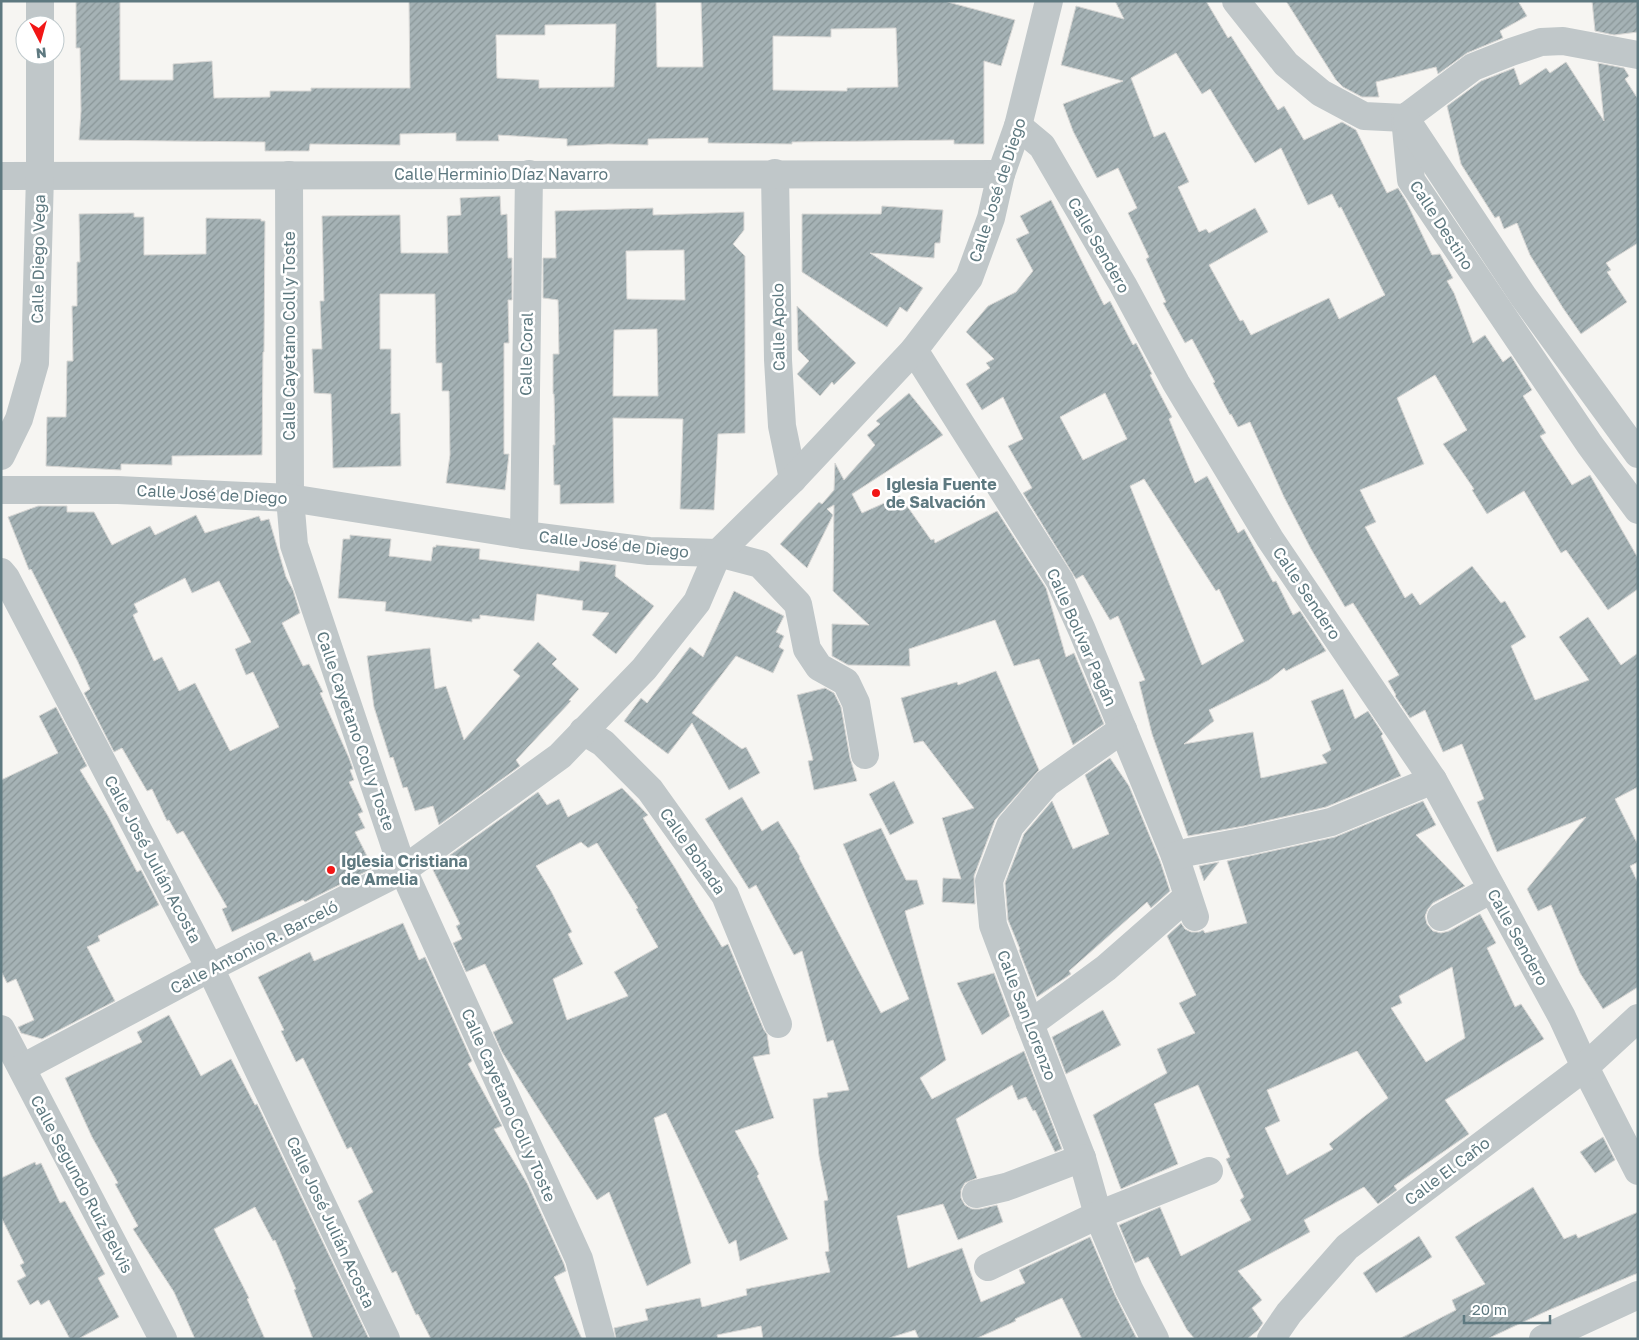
<svg xmlns="http://www.w3.org/2000/svg" width="1639" height="1340" font-family="'Golos Text',sans-serif">
  <style>
    .building { fill: url(#building-hatch); stroke: #d8d7d5; fill-rule: evenodd }
    .lines { fill: none; stroke-linecap: round; stroke-linejoin: round }
    .street { stroke: #c0c7c9; stroke-width: 28 }
    .poi-dot { fill: #f21616; stroke: #fff; stroke-width: 2 }
    .labels { text-anchor: middle; dominant-baseline: central; stroke-width: 5; stroke-linejoin: round; paint-order: stroke }
    .street-label { font-size: 16px; fill: #5e7980; stroke: #fff }
    .poi-label { font-size: 16px; font-weight: bold; fill: #5e7980; stroke: #fff; text-anchor: start }
  </style>
  <defs>
    <pattern id="building-hatch" width="6" height="6" patternUnits="userSpaceOnUse" patternTransform="scale(1.25)"><rect width="6" height="6" fill="#a5b2b5"/><path d="M-1 1l2-2M0 6l6-6M5 7l2-2" fill="none" stroke="#8a9698"/></pattern>
  </defs>
  <rect width="100%" height="100%" fill="#f6f5f2"/>
  <g class="building">
    <path d="M76,1H120V80H173V64L212,61L214,98L270,97V91H311V88H410L409,1H656L657,67H703L701,1H944L1015,20L1001,66L984,61V144H954V140L792,142V144L708,143V138L648,139V145L608,144L567,146V139L498,135L499,141H456V133L400,134V145L310,144L309,151H265V142L79,140L81,111L80,48H76ZM616,24L614,87L539,88V80L497,78L496,35H545V25ZM896,28L898,87L847,88V91L773,90V36L831,37V29Z"/>
    <path d="M1115,1H1206L1228,38L1231,36L1278,110L1284,106L1304,140L1342,122L1356,130L1387,193L1398,188L1406,201L1432,255L1440,254L1453,278L1447,281L1454,293L1473,343L1485,335L1503,362L1511,356L1532,390L1523,396L1546,433L1540,436L1572,485L1590,475L1638,558V589L1608,610L1566,550L1561,553L1524,491L1487,514L1472,490L1474,489L1443,444L1467,430L1435,375L1397,398L1424,464L1360,490L1376,522L1365,527L1405,598L1412,593L1420,605L1472,566L1501,603L1505,601L1526,637L1511,646L1535,700L1589,680L1559,637L1588,617L1621,665L1638,653V787L1615,799L1638,845V862L1630,866L1638,883V987L1603,1009L1580,973L1551,905L1538,911L1527,889L1586,817L1497,852L1477,802L1484,799L1462,744L1443,752L1425,710L1410,718L1395,696L1396,695L1388,681L1399,675L1353,603L1345,607L1311,549L1284,497L1250,422L1238,427L1231,414L1230,415L1213,383L1215,382L1192,339L1185,343L1163,303L1166,302L1146,259L1149,257L1128,213L1137,208L1118,168L1097,178L1073,131L1063,104L1123,81L1061,65L1076,6L1124,19ZM1176,53L1202,94L1210,89L1255,163L1281,148L1308,205L1332,194L1339,208L1341,207L1385,295L1339,319L1329,298L1251,335L1243,320L1240,321L1209,265L1268,232L1255,208L1209,233L1206,229L1199,232L1178,187L1189,182L1165,132L1154,137L1131,78Z"/>
    <polygon points="1286,1 1518,1 1527,16 1500,31 1503,38 1467,53 1438,74 1436,67 1376,82 1379,97 1362,97 1343,87 1336,80"/>
    <polygon points="1592,1 1638,1 1638,32 1614,35 1595,31"/>
    <polygon points="1566,62 1604,121 1598,63 1624,68 1629,76 1625,79 1638,99 1638,243 1606,263 1611,270 1607,272 1627,302 1581,334 1563,308 1530,255 1517,223 1504,229 1499,216 1495,218 1461,164 1447,106 1481,81 1514,68 1520,85 1546,68 1550,73"/>
    <polygon points="500,196 501,215 507,214 508,258 512,258 512,300 508,300 509,343 504,343 504,454 509,454 505,490 446,483 450,455 449,391 442,391 442,363 436,363 435,294 380,294 380,349 391,349 391,414 400,413 401,466 333,468 331,394 314,393 312,349 322,349 320,301 324,301 322,216 400,215 401,253 448,253 447,216 461,215 460,198"/>
    <path d="M1051,200L1104,305L1110,301L1133,345L1136,343L1152,374L1150,375L1172,417L1169,419L1195,483L1207,476L1238,533L1244,529L1273,582L1276,581L1293,615L1300,611L1326,651L1286,671L1284,668L1269,680L1209,710L1214,721L1184,744L1253,732L1261,778L1327,763L1322,755L1331,750L1311,701L1343,689L1355,719L1368,711L1383,734L1381,736L1401,776L1326,807L1244,826L1188,836L1152,734L1139,682L1145,680L1118,616L1110,620L1083,575L1076,579L1023,493L1032,488L1008,446L1023,439L1003,397L982,410L966,384L990,368L986,363L994,359L966,332L988,306L1016,292L1033,271L1016,239L1029,233L1020,216ZM1105,393L1127,439L1083,460L1060,417ZM1144,479L1216,591L1219,589L1244,641L1202,665L1130,486Z"/>
    <polygon points="882,206 943,210 940,243 935,243 934,258 870,253 923,288 907,312 900,307 887,327 802,272 802,214 881,214"/>
    <path d="M653,208V215L744,212V230L733,244L745,256V433L718,434L714,510L680,509L683,419L613,418L614,503L560,504V485H554L553,445H555L554,394H553V354H559L558,300L543,298V258H556L555,211ZM684,250L685,300L627,299L626,251ZM657,329L658,396H613L614,330Z"/>
    <polygon points="134,213 134,217 144,217 144,255 206,254 206,218 261,219 261,221 265,221 264,352 263,352 262,455 172,456 172,465 121,464 121,470 46,466 47,417 66,417 67,361 73,361 72,306 77,306 77,262 80,262 79,214"/>
    <polygon points="797,306 856,363 834,385 832,382 820,396 797,374 809,361 798,350"/>
    <polygon points="909,393 943,435 852,494 862,513 900,496 931,540 934,539 935,543 997,511 1046,588 1066,657 1074,653 1104,724 1073,745 1039,659 1014,666 995,620 909,649 910,666 848,665 832,656 832,624 869,625 833,591 834,505 827,509 833,515 807,568 780,544 819,502 822,504 834,490 835,463 844,480 875,445 867,435 880,424 876,421"/>
    <path d="M38,506H67V512H94L112,545L150,526L155,535L196,515L205,533L259,516L261,521L269,519L286,577L293,590L300,613L282,623L303,666L309,664L323,692L320,693L349,758L353,769L350,770L354,780L349,782L363,812L358,814L365,828L355,832L373,868L305,902L303,900L232,932L222,909L227,907L183,831L177,834L169,820L167,821L152,789L147,791L122,748L114,752L84,693L90,689L78,662L31,569L29,570L8,517ZM185,578L192,593L219,581L251,642L235,649L246,675L253,672L279,727L230,751L195,683L179,691L162,657L154,661L133,615L138,612L134,604Z"/>
    <polygon points="350,535 391,539 389,556 431,561 433,547 436,547 436,545 480,549 479,559 579,571 580,561 616,565 615,576 654,606 616,654 592,635 609,613 582,610 583,601 537,594 534,621 480,615 480,619 472,619 472,622 385,611 386,602 338,598 343,539 350,539"/>
    <polygon points="734,591 784,616 776,632 784,636 779,647 784,650 773,673 736,656 692,713 742,749 746,747 760,773 729,790 692,723 668,754 624,721 641,698 647,703 690,647 703,657"/>
    <polygon points="538,642 557,659 552,664 579,689 569,700 571,701 516,760 520,766 439,825 433,806 415,811 407,787 403,788 393,757 390,758 374,707 367,656 430,648 435,689 446,686 464,740 520,676 513,670"/>
    <polygon points="996,671 1039,770 995,820 974,876 975,904 942,902 943,878 961,879 942,818 974,808 923,741 914,743 901,698 957,682 958,685"/>
    <polygon points="825,688 834,693 841,707 850,758 857,781 814,790 808,761 813,760 797,695"/>
    <polygon points="56,707 87,766 80,770 108,816 137,872 141,870 159,905 98,936 100,941 87,947 115,1001 42,1039 21,1033 18,1027 34,1020 16,979 7,983 1,971 1,780 58,753 39,716"/>
    <polygon points="1110,758 1129,786 1160,861 1170,891 1151,908 1147,902 1069,971 1071,974 1037,997 1019,950 1020,949 1008,920 1005,883 1024,834 1052,801 1073,849 1109,834 1085,775"/>
    <polygon points="894,781 914,823 890,835 869,794"/>
    <path d="M622,788L648,815L643,818L675,868L722,947L728,944L764,1030L767,1034L770,1054L753,1057L774,1118L735,1131L759,1174L757,1176L788,1239L740,1261L736,1240L729,1244L666,1113L654,1118L691,1263L647,1286L609,1192L597,1200L502,1052L493,1032L513,1023L485,964L466,972L453,943L462,939L456,926L460,924L432,868L538,792L547,805L559,799L568,817ZM581,842L588,848L597,843L638,908L636,909L658,947L614,972L628,996L567,1020L553,979L583,964L568,934L572,932L551,891L536,866Z"/>
    <polygon points="742,797 762,831 778,821 800,857 799,858 881,1013 909,999 843,844 881,828 906,880 917,880 924,904 905,911 946,1060 920,1078 932,1099 1024,1051 1062,1149 1055,1152 1035,1110 1033,1111 1026,1097 1018,1100 1012,1085 956,1119 977,1178 965,1183 961,1190 961,1198 965,1205 972,1209 980,1209 997,1205 1003,1222 958,1240 943,1204 897,1216 908,1268 962,1248 981,1302 1025,1283 1019,1270 1090,1237 1115,1295 1137,1339 1082,1339 1062,1298 1015,1319 1016,1321 975,1339 919,1339 915,1330 886,1339 763,1339 761,1326 717,1335 718,1339 616,1339 614,1328 648,1320 645,1309 700,1298 702,1307 747,1295 746,1289 830,1272 825,1252 829,1251 824,1201 828,1200 819,1156 813,1099 828,1097 827,1093 849,1090 833,1040 827,1042 802,951 794,955 756,885 749,889 705,819"/>
    <path d="M1423,801L1436,825L1416,835L1465,886L1433,903L1428,909L1425,916L1427,924L1433,931L1441,933L1449,931L1480,914L1496,943L1487,948L1515,1007L1521,1004L1544,1039L1445,1100L1469,1134L1394,1186L1397,1190L1378,1204L1364,1187L1304,1220L1310,1232L1238,1271L1262,1300L1252,1308L1263,1323L1258,1330L1247,1339H1195L1187,1330L1148,1257L1135,1263L1119,1225L1160,1207L1181,1256L1251,1220L1240,1200L1244,1197L1226,1159L1230,1157L1198,1085L1154,1104L1178,1164L1121,1189L1093,1115L1167,1073L1157,1049L1195,1033L1179,1003L1196,995L1167,936L1181,923L1185,929L1191,932H1199L1203,930L1205,933L1247,923L1227,861L1335,837ZM1452,967L1465,1038L1426,1062L1391,1008L1402,1003L1399,996ZM1357,1051L1388,1098L1329,1144L1333,1149L1287,1175L1265,1128L1280,1121L1267,1090Z"/>
    <polygon points="1219,862 1204,881 1199,866"/>
    <polygon points="403,923 419,960 425,957 472,1061 468,1064 502,1126 494,1129 527,1183 564,1264 566,1271 554,1277 582,1339 431,1339 418,1314 416,1315 396,1271 392,1273 358,1201 373,1192 351,1147 347,1149 303,1058 296,1062 281,1031 284,1030 258,977 310,952 314,961"/>
    <polygon points="994,973 1010,1016 982,1035 957,983"/>
    <polygon points="1103,1010 1121,1045 1066,1074 1052,1037"/>
    <polygon points="169,1015 201,1076 231,1059 255,1105 257,1104 369,1339 313,1339 294,1290 296,1289 275,1240 273,1241 255,1207 214,1229 249,1298 247,1299 265,1339 195,1339 174,1292 133,1229 138,1226 115,1184 118,1183 92,1137 65,1078 142,1042 137,1032"/>
    <polygon points="1603,1137 1615,1160 1595,1173 1580,1152"/>
    <polygon points="35,1162 36,1165 41,1163 60,1203 65,1201 105,1274 98,1278 119,1317 78,1339 70,1339 49,1300 41,1305 38,1300 30,1305 17,1281 26,1276 20,1265 24,1263 1,1217 1,1178"/>
    <polygon points="1533,1187 1564,1239 1576,1234 1578,1238 1638,1212 1638,1273 1549,1310 1487,1339 1399,1339 1456,1310 1452,1300 1485,1284 1455,1237"/>
    <polygon points="1419,1236 1432,1257 1376,1293 1363,1273"/>
  </g>
  <g class="lines">
    <g class="street">
      <polyline points="1236,1 1286,64 1321,93 1364,116 1405,118 1473,67 1511,52 1541,42 1563,41 1638,55"/>
      <polyline points="40,25 40,1"/>
      <polyline points="1405,118 1411,180 1590,445 1638,510"/>
      <polyline points="1407,121 1523,296 1638,454"/>
      <polyline points="1018,126 1042,146 1123,285 1176,383 1270,539 1433,780 1562,1017 1585,1067 1638,1171"/>
      <polyline points="775,173 778,360 782,426 793,479"/>
      <polyline points="289,175 290,498 294,545 403,870 579,1259 601,1339"/>
      <polyline points="1,176 1001,174"/>
      <polyline points="914,350 1060,581 1082,630 1175,856 1195,917"/>
      <polyline points="1,456 19,419 35,363 40,175 40,55"/>
      <polyline points="1,490 118,490 290,498 524,535 649,551 718,553 760,564 798,604 807,649 819,667 846,682 856,703 865,755"/>
      <polyline points="524,535 529,174"/>
      <polyline points="1,572 6,578 210,968 386,1339"/>
      <polyline points="1123,729 1047,783 1010,826 989,881 993,925 1030,1024 1082,1158 1098,1215 1129,1289 1155,1339"/>
      <polyline points="583,731 603,743 650,790 725,895 778,1024"/>
      <polyline points="1175,856 1189,852 1247,841 1331,822 1433,780"/>
      <polyline points="1441,917 1492,889"/>
      <polyline points="1030,1024 1106,968 1187,897"/>
      <polyline points="1,1029 163,1339"/>
      <polyline points="22,1068 210,968 403,870 560,756 644,669 697,602 718,553 793,479 914,350 969,278 991,218 1001,174 1018,126 1049,1"/>
      <polyline points="976,1194 1006,1187 1082,1158"/>
      <polyline points="988,1267 1098,1215 1209,1171"/>
      <polyline points="1271,1339 1289,1313 1347,1247 1585,1067 1638,1018"/>
      <polyline points="1543,1339 1638,1295"/>
    </g>
  </g>
  <g class="poi-dot">
    <circle cx="876" cy="493" r="5"/>
    <circle cx="331" cy="870" r="5"/>
  </g>
  <g class="labels">
    <g class="street-label">
      <text x="501" y="174">Calle Herminio Díaz Navarro</text>
      <text transform="translate(997 190) rotate(-72)">Calle José de Diego</text>
      <text transform="translate(1442 225) rotate(57)">Calle Destino</text>
      <text transform="translate(1099 245) rotate(60)">Calle Sendero</text>
      <text transform="translate(38 259) rotate(-89)">Calle Diego Vega</text>
      <text transform="translate(778 327) rotate(-91)">Calle Apolo</text>
      <text transform="translate(289 336) rotate(-90)">Calle Cayetano Coll y Toste</text>
      <text transform="translate(526 354) rotate(-89)">Calle Coral</text>
      <text transform="translate(212 494) rotate(3)">Calle José de Diego</text>
      <text transform="translate(614 544) rotate(6)">Calle José de Diego</text>
      <text transform="translate(1307 593) rotate(56)">Calle Sendero</text>
      <text transform="translate(1082 637) rotate(66)">Calle Bolívar Pagán</text>
      <text transform="translate(356 731) rotate(71)">Calle Cayetano Coll y Toste</text>
      <text transform="translate(693 851) rotate(55)">Calle Bohada</text>
      <text transform="translate(153 859) rotate(62)">Calle José Julián Acosta</text>
      <text transform="translate(1518 937) rotate(61)">Calle Sendero</text>
      <text transform="translate(254 947) rotate(-27)">Calle Antonio R. Barceló</text>
      <text transform="translate(1027 1015) rotate(69)">Calle San Lorenzo</text>
      <text transform="translate(509 1105) rotate(66)">Calle Cayetano Coll y Toste</text>
      <text transform="translate(1447 1171) rotate(-37)">Calle El Caño</text>
      <text transform="translate(82 1184) rotate(62)">Calle Segundo Ruiz Belvis</text>
      <text transform="translate(331 1222) rotate(65)">Calle José Julián Acosta</text>
    </g>
    <g class="poi-label">
      <text x="886" y="484">Iglesia Fuente<tspan x="886" dy="18">de Salvación</tspan></text>
      <text x="341" y="861">Iglesia Cristiana<tspan x="341" dy="18">de Amelia</tspan></text>
    </g>
  </g>
  <rect width="1639" height="1340" fill="none" stroke="#5e7980" stroke-width="5"/>
  <g transform="translate(40 40) rotate(174)"><circle r="24" fill="#ffffff" stroke="#bfc9cc"/>
  <path d="M0-4L9 19L0 12L-9 19Z" fill="#f21616"/>
  <text y="-8" font-size="14" font-weight="bold" text-anchor="middle" fill="#5e7980">N</text>
  </g>
  <path d="M1464 1315v8h86v-8" fill="none" stroke="#5e7980" stroke-width="2.5"/>
  <text x="1472" y="1315" font-size="15" fill="#5e7980" stroke="#ffffff" stroke-width="4" paint-order="stroke">20 m</text>
</svg>
